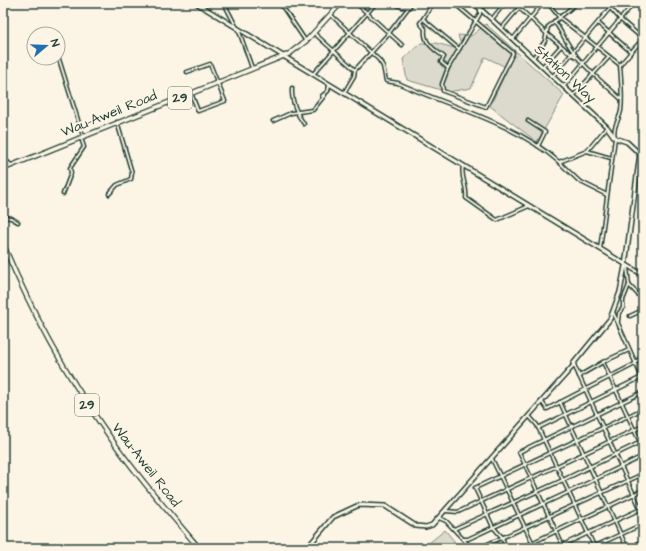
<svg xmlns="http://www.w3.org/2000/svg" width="646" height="551" font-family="'Architects Daughter',sans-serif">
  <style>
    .green { fill: #dcdacc; stroke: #7e8c80 }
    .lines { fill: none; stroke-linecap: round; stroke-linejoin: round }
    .street-casing { stroke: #1f3d34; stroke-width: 5 }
    .secondary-casing { stroke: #1f3d34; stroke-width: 6 }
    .primary-casing { stroke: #1f3d34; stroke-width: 6 }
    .street { stroke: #fcf5e5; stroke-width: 2 }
    .secondary { stroke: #fcf5e5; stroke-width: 3 }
    .primary { stroke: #fcf5e5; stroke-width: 3.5 }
    .labels { text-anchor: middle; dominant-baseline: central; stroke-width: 4; stroke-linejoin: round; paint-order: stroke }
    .shield { fill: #fcf5e5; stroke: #617469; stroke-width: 1 }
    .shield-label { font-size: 13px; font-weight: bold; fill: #1f3d34 }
    .street-label { font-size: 14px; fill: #1f3d34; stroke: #fcf5e5 }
  </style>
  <rect width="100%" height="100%" fill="#fcf5e5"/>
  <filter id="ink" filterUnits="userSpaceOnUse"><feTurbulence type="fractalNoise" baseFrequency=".025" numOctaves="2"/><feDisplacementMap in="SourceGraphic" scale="8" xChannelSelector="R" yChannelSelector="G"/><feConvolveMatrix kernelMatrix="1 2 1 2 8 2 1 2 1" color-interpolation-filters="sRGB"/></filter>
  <g filter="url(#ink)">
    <g class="green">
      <polygon points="486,24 564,95 537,142 490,106 508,68 485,57 471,88 448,92 407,80 403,59 421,43 436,43 462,50 458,35 471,36"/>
      <polygon points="445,530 455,542 448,548 433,548 429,543"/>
    </g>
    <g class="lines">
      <g class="street-casing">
        <g id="street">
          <polyline points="224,3 240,34 252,68"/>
          <polyline points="280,3 305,40"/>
          <polyline points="356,3 402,45"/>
          <polyline points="393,3 402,7 409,7"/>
          <polyline points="433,3 423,19 459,49"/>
          <polyline points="514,3 547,34 571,54 577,57 593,74 621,99"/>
          <polyline points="548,3 559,17 620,65"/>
          <path d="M331,15L379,60L383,66L386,81L398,83C451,107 515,123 559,162L587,151L607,127"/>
          <path d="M423,19L420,23L425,29C423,43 434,49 444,57L441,62L448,68L442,84L443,91L486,107L513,53L454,3"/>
          <polyline points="492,19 505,3"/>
          <path d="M554,21C562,32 567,45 576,55"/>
          <polyline points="598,23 631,52 643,39 621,20 606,3"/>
          <polyline points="502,28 523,3"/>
          <polyline points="314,33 355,70"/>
          <polyline points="513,39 543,3"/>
          <polyline points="58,56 83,136"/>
          <polyline points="533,58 545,41 548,27 577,3"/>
          <polyline points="542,67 561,46"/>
          <polyline points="448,68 480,14 480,9 486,3"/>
          <polyline points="187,72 210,64 225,101 198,111 191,93"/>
          <polyline points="314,73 376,3"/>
          <polyline points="553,76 610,8"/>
          <polyline points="564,86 634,3"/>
          <path d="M292,88C291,100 297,115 304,124"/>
          <polyline points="344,93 354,76 355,70 389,33 412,3"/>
          <polyline points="322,96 328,91 329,85"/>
          <polyline points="573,96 609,57"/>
          <polyline points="273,121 291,113 313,110 325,95"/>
          <polyline points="528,121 545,132 538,146"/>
          <polyline points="587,151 611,158"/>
          <polyline points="3,158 11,165"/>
          <polyline points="559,162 579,181 607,195"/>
          <path d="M463,166C460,178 468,186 466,198L497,220L529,206"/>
          <polyline points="63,194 71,173 70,168 84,147 81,138"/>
          <polyline points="109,194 117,185 131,179 132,173 117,122"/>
          <polyline points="3,217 11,218 18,222"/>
          <path d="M600,249L615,138C612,127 619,121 621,111C623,96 621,80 620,65L631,52"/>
          <polyline points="627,267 629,285 643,300"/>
          <polyline points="613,312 643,380"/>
          <polyline points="630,316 643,310"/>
          <polyline points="618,321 619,313 623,308 623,300 629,285"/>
          <polyline points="603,362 643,449"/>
          <polyline points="574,365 643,514"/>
          <polyline points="579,376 603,362 629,350"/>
          <polyline points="542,402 547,409 635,364 643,354"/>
          <polyline points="560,402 627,548"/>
          <polyline points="529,416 537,425 595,548"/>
          <polyline points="538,428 642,377"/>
          <polyline points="492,459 535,548"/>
          <polyline points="446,511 458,512 643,426"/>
          <polyline points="439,518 446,521 463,539 468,539 569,492 643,456"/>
          <polyline points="454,529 563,480 643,441"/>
          <polyline points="463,539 471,548"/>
          <polyline points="479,548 643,474"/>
          <polyline points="506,548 502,537 493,527 475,488 643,409"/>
          <polyline points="521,548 643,490"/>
          <polyline points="556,548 643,508"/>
          <polyline points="564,548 519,452 643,392"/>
          <polyline points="591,548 643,524"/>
          <polyline points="629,548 643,541"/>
        </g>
      </g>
      <g class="secondary-casing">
        <g id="secondary">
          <polyline points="196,3 643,275"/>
          <polyline points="474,3 607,127 615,138 627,142 643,157"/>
          <polyline points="307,548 333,517 359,505 385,506 416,526 426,527 432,525 574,365 573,364 610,319 620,292 625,266 640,153"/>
        </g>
      </g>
      <g class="primary-casing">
        <g id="primary">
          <polyline points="3,169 289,54 306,41 341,3"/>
          <path d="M3,244C30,308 63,370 103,427C132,470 166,509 199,548"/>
        </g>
      </g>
      <use href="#street" class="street"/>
      <use href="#secondary" class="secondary"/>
      <use href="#primary" class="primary"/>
    </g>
  </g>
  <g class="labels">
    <g class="shield">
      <rect x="168" y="87" width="24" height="22" rx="3"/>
      <rect x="75" y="394" width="24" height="22" rx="3"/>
    </g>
    <g class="shield-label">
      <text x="180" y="98">29</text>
      <text x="87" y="405">29</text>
    </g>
    <g class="street-label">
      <text transform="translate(565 74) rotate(43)">Station Way</text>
      <text transform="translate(109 114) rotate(-22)">Wau-Aweil Road</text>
      <text transform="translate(146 465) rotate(52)">Wau-Aweil Road</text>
    </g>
  </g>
  <rect width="646" height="551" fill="none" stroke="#fcf5e5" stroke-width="16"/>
  <rect x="8" y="8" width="630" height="535" fill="none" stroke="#1f3d34" stroke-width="1.5" filter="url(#ink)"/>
  <g transform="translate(46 46) rotate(71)"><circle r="19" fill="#fcf5e5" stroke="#a4ab9e"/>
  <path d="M0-3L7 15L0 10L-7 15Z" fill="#1f6fb2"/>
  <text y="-6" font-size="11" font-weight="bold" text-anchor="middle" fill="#1f3d34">N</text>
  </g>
</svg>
